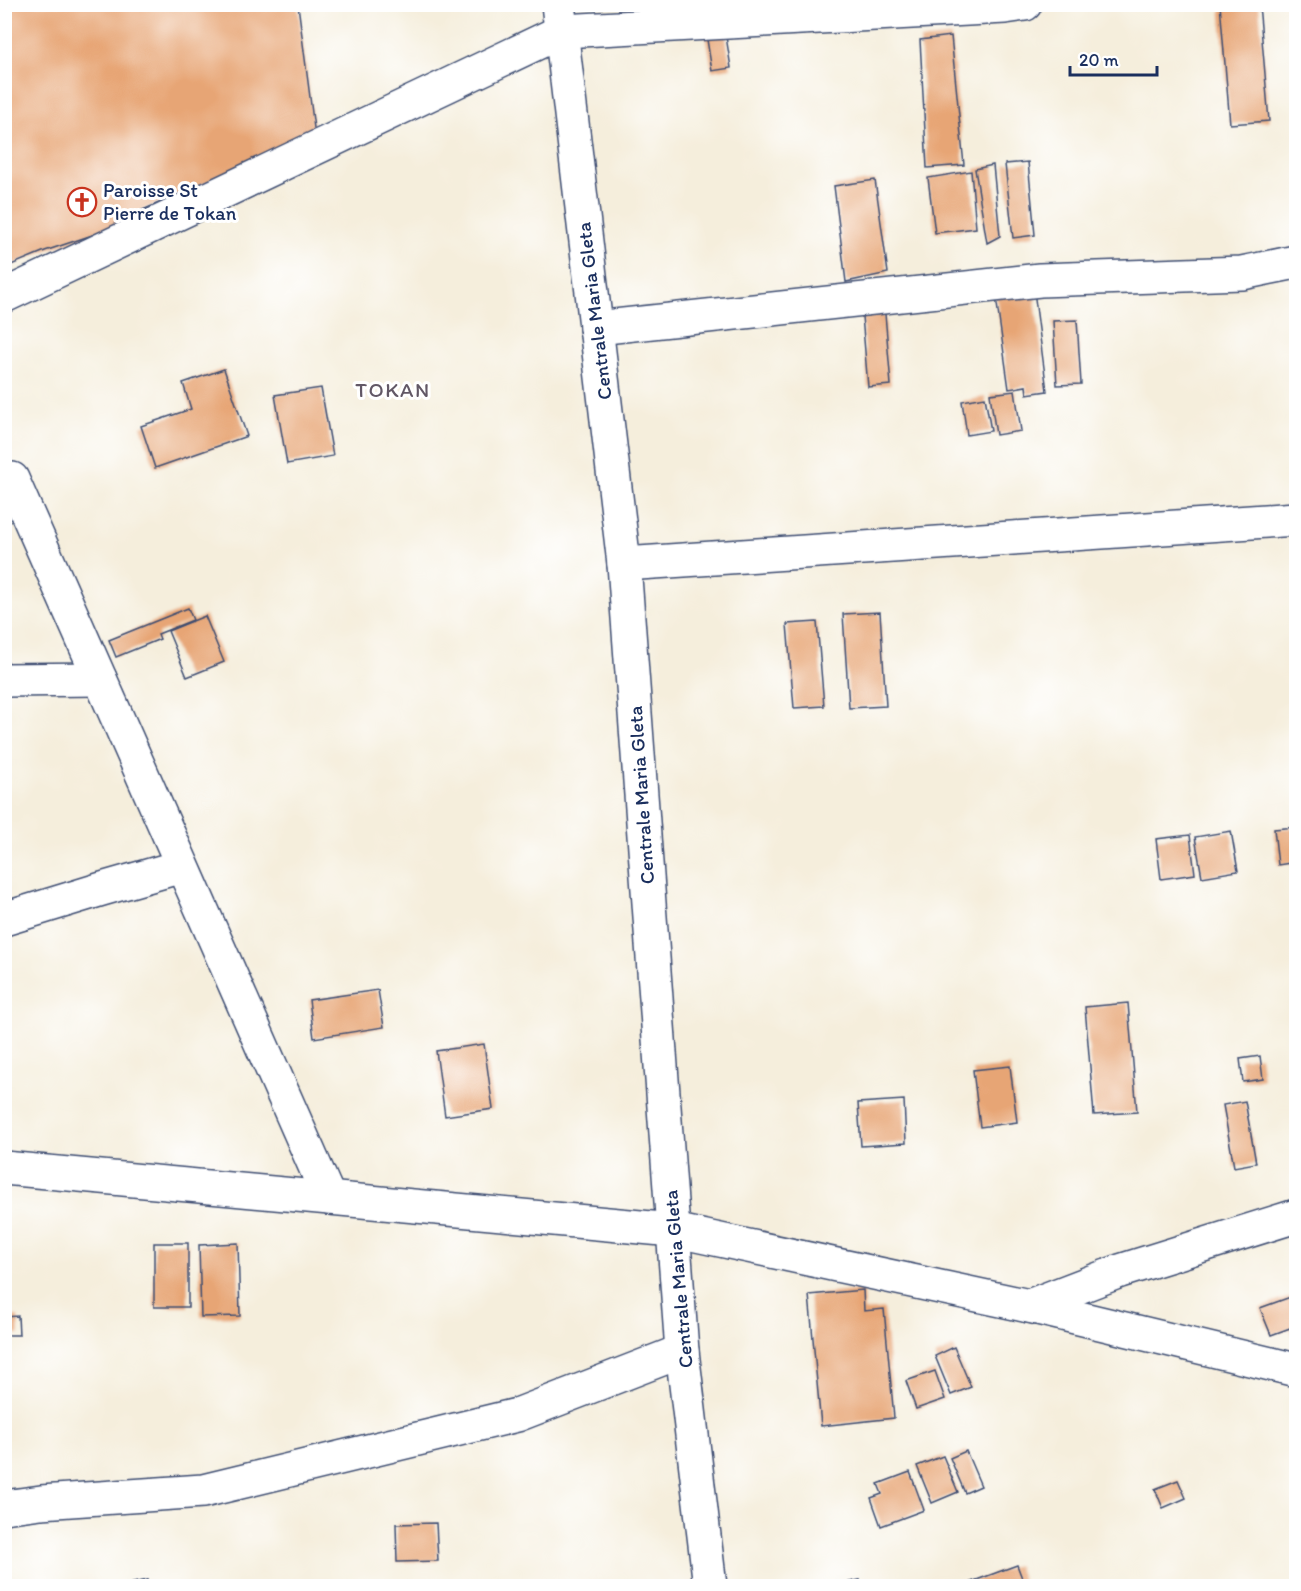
<svg xmlns="http://www.w3.org/2000/svg" width="1301" height="1591" font-family="Itim,sans-serif">
  <style>
    .building { fill: #e7a574 }
    .lines { fill: none; stroke-linecap: round; stroke-linejoin: round }
    .minor-casing { stroke: #3c4c71; stroke-width: 36 }
    .minor { stroke: #fff; stroke-width: 33 }
    .labels { text-anchor: middle; dominant-baseline: central; stroke-width: 6; stroke-linejoin: round; paint-order: stroke }
    .poi-label { font-size: 20px; fill: #1b2f5e; stroke: #fff; text-anchor: start }
    .street-label { font-size: 20px; fill: #1b2f5e; stroke: #fff }
    .neighbourhood-label { font-size: 21px; letter-spacing: 1.5px; fill: #625866; stroke: #fff }
  </style>
  <rect width="100%" height="100%" fill="#fff"/>
  <filter id="ink" filterUnits="userSpaceOnUse"><feTurbulence type="fractalNoise" baseFrequency=".0167" numOctaves="2"/><feDisplacementMap in="SourceGraphic" scale="12" xChannelSelector="R" yChannelSelector="G"/><feConvolveMatrix kernelMatrix="1 2 1 2 8 2 1 2 1" color-interpolation-filters="sRGB"/></filter>
  <filter id="wash" filterUnits="userSpaceOnUse"><feTurbulence type="fractalNoise" baseFrequency=".008" numOctaves="4" result="noise"/><feDisplacementMap in="SourceGraphic" scale="24" xChannelSelector="R" yChannelSelector="G"/><feGaussianBlur stdDeviation="1.35" result="paint"/><feColorMatrix in="noise" values="0 0 0 0 0 0 0 0 0 0 0 0 0 0 0 0 0 1.4 0 .05"/><feComposite in="paint" operator="in"/></filter>
  <g filter="url(#wash)">
    <rect width="100%" height="100%" fill="#f5eedc"/>
    <g id="blocks">
      <g class="building">
        <polygon points="1220,4 1259,4 1269,121 1230,124"/>
        <polygon points="4,5 298,5 315,136 124,218 125,224 45,251 4,268"/>
        <polygon points="725,30 731,68 712,71 706,33"/>
        <polygon points="951,36 964,165 927,168 920,40"/>
        <polygon points="1028,162 1035,235 1013,238 1005,164"/>
        <polygon points="993,165 1000,236 987,243 975,169"/>
        <polygon points="971,171 976,228 935,233 928,178"/>
        <polygon points="875,180 888,273 846,282 834,186"/>
        <polygon points="1034,291 1047,391 1027,394 1026,386 1009,389 996,297"/>
        <polygon points="885,314 891,385 868,387 862,316"/>
        <polygon points="1077,320 1081,384 1057,385 1053,321"/>
        <polygon points="224,369 247,436 155,468 141,426 191,409 183,383"/>
        <polygon points="321,388 333,456 287,464 275,395"/>
        <polygon points="1015,391 1021,431 996,435 990,394"/>
        <polygon points="985,397 991,431 967,435 962,401"/>
        <polygon points="188,608 193,620 158,634 160,639 116,657 109,640"/>
        <polygon points="880,612 886,706 849,708 843,614"/>
        <polygon points="205,616 224,662 187,677 168,631"/>
        <polygon points="817,622 824,706 794,708 787,624"/>
        <polygon points="1296,827 1296,862 1278,865 1274,829"/>
        <polygon points="1231,831 1238,871 1202,877 1195,837"/>
        <polygon points="1190,835 1195,874 1161,879 1156,839"/>
        <polygon points="378,990 384,1027 314,1038 309,1000"/>
        <polygon points="1128,1003 1137,1112 1094,1115 1085,1007"/>
        <polygon points="484,1044 493,1109 445,1116 436,1051"/>
        <polygon points="1260,1056 1263,1079 1243,1082 1240,1059"/>
        <polygon points="1010,1066 1017,1122 980,1127 973,1070"/>
        <polygon points="904,1100 906,1143 861,1146 858,1103"/>
        <polygon points="1245,1101 1256,1163 1234,1167 1223,1105"/>
        <rect x="154" y="1243" width="34" height="64"/>
        <polygon points="238,1243 240,1316 201,1317 199,1245"/>
        <polygon points="863,1290 864,1311 884,1309 894,1418 821,1426 809,1295"/>
        <polygon points="1296,1295 1296,1341 1295,1341 1290,1328 1271,1335 1260,1308"/>
        <polygon points="18,1316 19,1335 4,1335 4,1317"/>
        <polygon points="954,1347 971,1387 951,1395 935,1356"/>
        <polygon points="935,1371 945,1399 916,1409 906,1381"/>
        <polygon points="966,1451 981,1486 965,1493 950,1458"/>
        <polygon points="943,1456 958,1492 932,1503 917,1466"/>
        <polygon points="910,1472 924,1510 881,1526 871,1498 882,1494 878,1484"/>
        <polygon points="1178,1480 1186,1498 1163,1508 1155,1489"/>
        <polygon points="436,1523 438,1561 397,1562 396,1524"/>
        <polygon points="1017,1565 1025,1586 967,1586 966,1584"/>
        <polygon points="147,1580 149,1586 120,1586"/>
        <polygon points="860,1580 861,1586 835,1586 835,1585"/>
      </g>
    </g>
  </g>
  <g filter="url(#ink)">
    <use href="#blocks" fill-opacity="0" stroke="#3c4c71" stroke-width="1.5"/>
    <g class="lines">
      <g class="minor-casing">
        <g id="minor">
          <polyline points="558,4 624,564 682,1351 710,1586"/>
          <polyline points="4,296 562,31 1005,7 1025,4"/>
          <polyline points="596,328 1040,280 1242,273 1296,262"/>
          <polyline points="12,479 329,1198"/>
          <polyline points="624,564 1296,519"/>
          <polyline points="4,680 100,679"/>
          <polyline points="4,919 102,889 182,866"/>
          <polyline points="4,1168 673,1230 1029,1306 1296,1370"/>
          <polyline points="1029,1306 1120,1271 1296,1216"/>
          <polyline points="4,1507 41,1502 203,1491 517,1415 682,1351"/>
        </g>
      </g>
      <use href="#minor" class="minor"/>
    </g>
  </g>
  <defs>
    <g id="church-ring" transform="scale(1.5)"><circle r="9.5" fill="#fff" stroke="#c8321e" stroke-width="1.5"/><path d="M-1.2-6h2.4v3.5h3.3v2.4h-3.3V6h-2.4V-.1h-3.3v-2.4h3.3Z" fill="#c8321e"/></g>
  </defs>
  <g fill-rule="evenodd">
    <use href="#church-ring" x="82" y="202"/>
  </g>
  <g class="labels">
    <g class="poi-label">
      <text x="103" y="190">Paroisse St<tspan x="103" dy="23">Pierre de Tokan</tspan></text>
    </g>
    <g class="street-label">
      <text transform="translate(594 311) rotate(-97)">Centrale Maria Gleta</text>
      <text transform="translate(641 795) rotate(-94)">Centrale Maria Gleta</text>
      <text transform="translate(678 1279) rotate(-95)">Centrale Maria Gleta</text>
    </g>
    <g class="neighbourhood-label">
      <text x="393" y="389">TOKAN</text>
    </g>
  </g>
  <rect width="1301" height="1591" fill="none" stroke="#fff" stroke-width="24"/>
  <path d="M1070 66v9h87v-9" fill="none" stroke="#1b2f5e" stroke-width="3"/>
  <text x="1079" y="66" font-size="18" fill="#1b2f5e" stroke="#ffffff" stroke-width="4.5" paint-order="stroke">20 m</text>
</svg>
